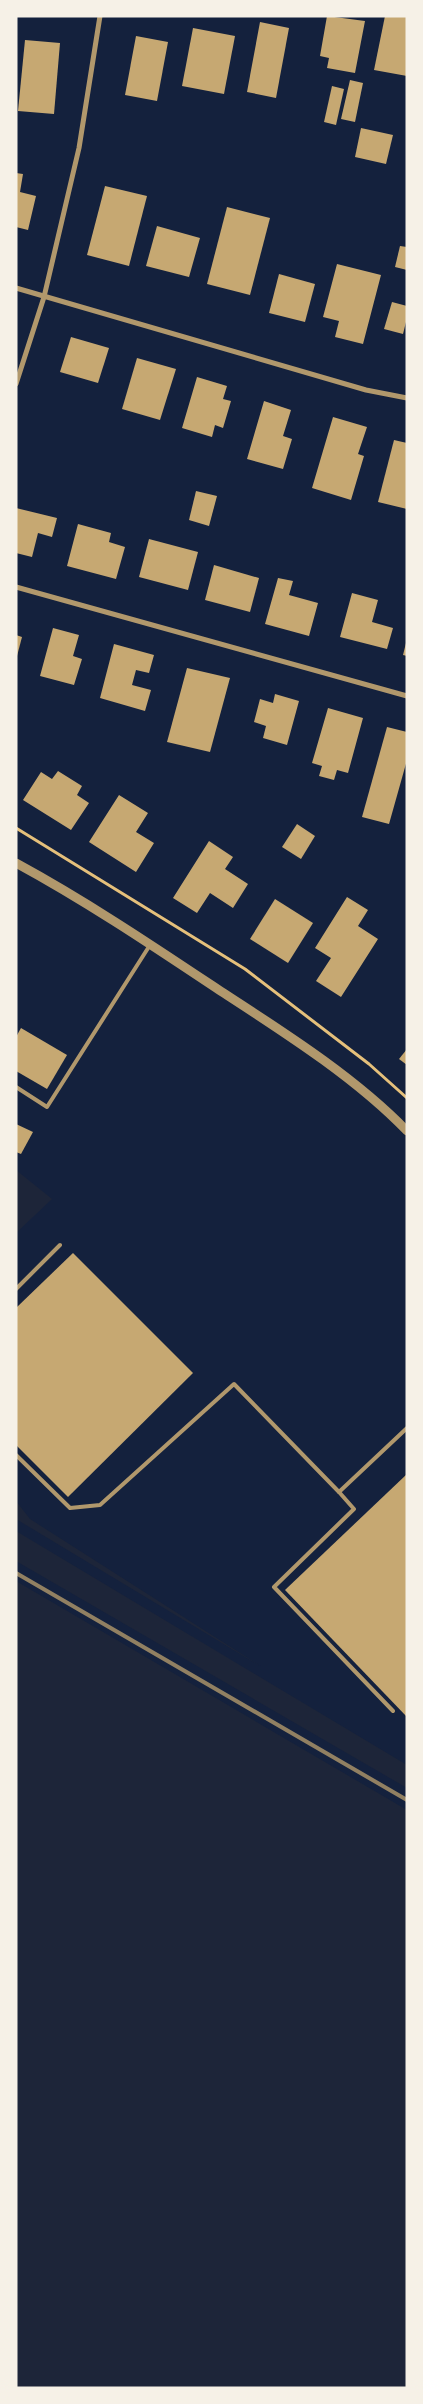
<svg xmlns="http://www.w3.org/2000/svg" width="423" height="2404" font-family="Mulish,sans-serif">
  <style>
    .green { fill: #1d2539 }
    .building { fill: #c6a872 }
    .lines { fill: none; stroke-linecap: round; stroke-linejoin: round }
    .path { stroke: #e5c07b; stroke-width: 3 }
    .service { stroke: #b1986c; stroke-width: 4 }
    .minor { stroke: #b1986c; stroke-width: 5 }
    .tertiary { stroke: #b1986c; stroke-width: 9 }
    .rail { stroke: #918062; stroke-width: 4 }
  </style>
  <rect width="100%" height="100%" fill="#14213d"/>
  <g class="green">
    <polygon points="16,1170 52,1199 16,1233"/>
    <polygon points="16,1501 30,1519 262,1667 16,1519"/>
    <polygon points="16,1531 407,1765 407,1788 16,1561"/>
    <polygon points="16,1581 407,1810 407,2388 16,2388"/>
  </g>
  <g class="building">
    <polygon points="327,16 365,21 355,73 327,68 329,58 320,56"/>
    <polygon points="385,16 407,16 407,76 374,70"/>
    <polygon points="260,22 289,28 276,98 247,92"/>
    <polygon points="193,28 235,36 224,94 182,86"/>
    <polygon points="136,36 168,42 157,101 125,95"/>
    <polygon points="25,40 60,43 54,114 18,111"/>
    <polygon points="350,80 363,83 355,122 341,119"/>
    <polygon points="332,86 344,89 336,125 324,122"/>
    <polygon points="361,128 393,135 386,164 355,157"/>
    <polygon points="16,173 23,174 20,192 36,196 28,230 16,227"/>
    <polygon points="105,186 147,196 129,266 87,255"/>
    <polygon points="227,207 270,218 250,295 207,284"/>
    <polygon points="157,226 200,238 189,277 146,266"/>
    <polygon points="400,246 407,247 407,270 395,267"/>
    <polygon points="337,264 381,275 363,344 335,337 339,321 323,317"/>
    <polygon points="279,274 315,284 305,322 269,313"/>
    <polygon points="392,302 407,306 407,318 403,334 384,329"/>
    <polygon points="71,337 109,348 98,383 60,372"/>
    <polygon points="137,358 176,369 160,420 122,409"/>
    <polygon points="197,377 227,386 223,399 231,401 223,428 215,425 212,437 182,428"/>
    <polygon points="264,401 291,410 283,436 292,439 283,469 247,459"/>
    <polygon points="333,417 367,427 358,454 364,456 351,500 312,488"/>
    <polygon points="394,440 407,443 407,509 378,502"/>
    <polygon points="196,491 217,496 209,526 189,520"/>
    <polygon points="16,508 57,518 52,537 38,533 32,557 16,553"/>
    <polygon points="78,524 111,533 109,542 125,547 116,579 67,566"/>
    <polygon points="149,539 198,552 188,590 139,577"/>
    <polygon points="214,565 259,578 250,612 205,600"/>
    <polygon points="278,578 293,581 289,595 318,603 309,636 265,624"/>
    <polygon points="352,593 378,600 372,622 393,628 387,649 340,637"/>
    <polygon points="53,628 79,635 73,656 82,659 74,685 40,676"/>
    <polygon points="16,635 22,637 17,656 16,656"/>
    <polygon points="406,643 407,643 407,656 403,655"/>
    <polygon points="114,644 154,655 149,673 136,670 132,685 151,690 145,711 100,698"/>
    <polygon points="187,668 230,678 210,752 167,742"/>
    <polygon points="275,694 299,701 287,745 263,738 266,726 254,722 260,699 273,703"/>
    <polygon points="328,708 363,718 348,773 337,770 334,780 319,776 322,766 312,763"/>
    <polygon points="387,727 407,732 407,760 389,824 362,817"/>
    <polygon points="58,771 82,786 77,795 89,803 71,830 23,800 41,772 52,779"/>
    <polygon points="119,795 148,813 136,832 154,843 136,872 89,842"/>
    <polygon points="297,824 315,836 301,859 282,847"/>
    <polygon points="209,841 233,857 225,869 248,884 233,908 210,893 197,913 173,898"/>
    <polygon points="347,897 368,910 358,926 378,939 341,997 316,981 331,958 315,948"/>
    <polygon points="275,899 313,923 288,963 250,939"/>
    <polygon points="21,1028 67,1055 47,1089 16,1071 16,1037"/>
    <polygon points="407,1049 407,1065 399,1059"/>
    <polygon points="16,1124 33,1132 21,1154 16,1152"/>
    <polygon points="73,1253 193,1373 68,1497 16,1445 16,1308"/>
    <polygon points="407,1474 407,1717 285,1590"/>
  </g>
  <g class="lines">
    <polyline class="path" points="16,828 245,969 369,1064 407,1098"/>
    <g class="service">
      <polyline points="16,1087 47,1107 150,945"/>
      <polyline points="16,1289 60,1245"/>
      <polyline points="16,1455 70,1508 100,1505 234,1384 339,1492"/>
      <polyline points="393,1711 274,1587 354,1509 339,1492 407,1428"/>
    </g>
    <g class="minor">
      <polyline points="16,288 366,390 407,398"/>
      <polyline points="16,384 44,297 79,148 100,16"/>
      <polyline points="16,587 407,696"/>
    </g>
    <path class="tertiary" d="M16,863C86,901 153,946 219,990C282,1031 355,1077 407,1131"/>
    <polyline class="rail" points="16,1573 407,1800"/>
  </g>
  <rect width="423" height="2404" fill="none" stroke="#f6f1e7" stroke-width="35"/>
</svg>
